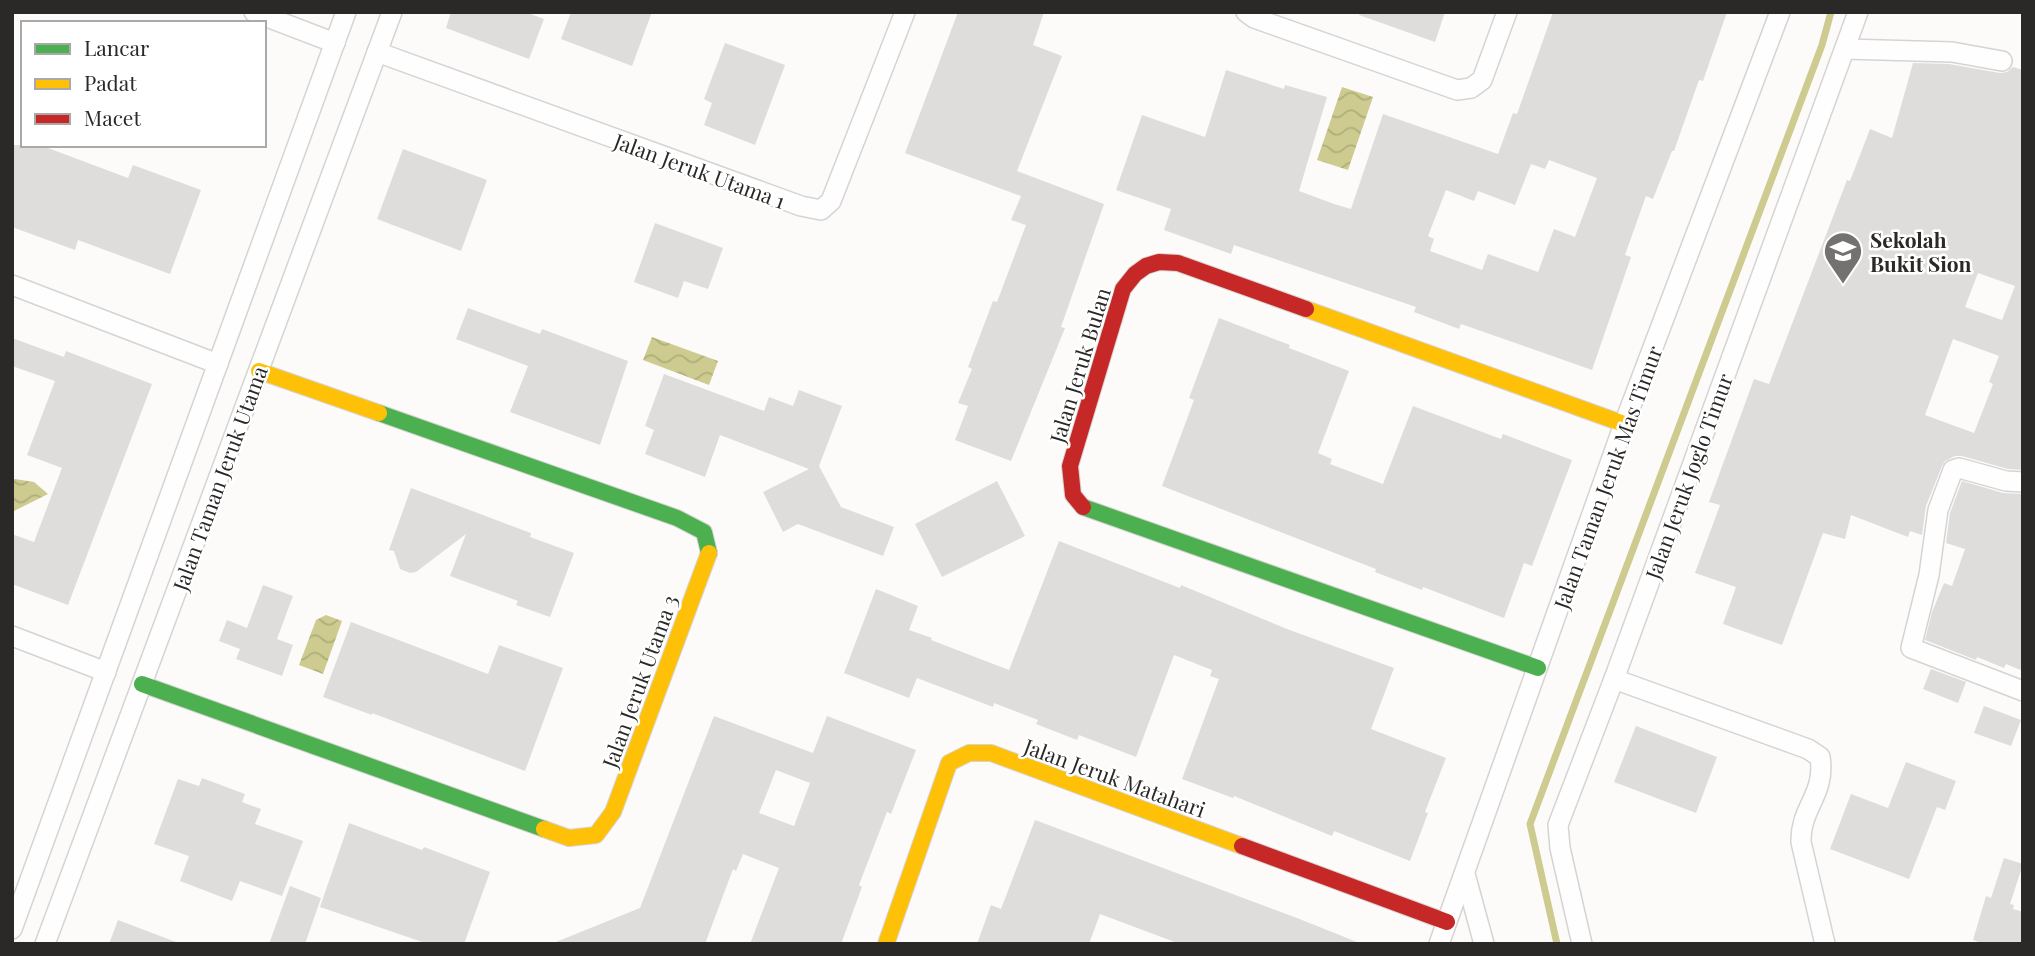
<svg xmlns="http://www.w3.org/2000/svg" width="2035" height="956" font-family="'Playfair Display',serif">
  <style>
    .water { fill: url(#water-waves) }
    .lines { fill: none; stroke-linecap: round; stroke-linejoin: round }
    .stream { stroke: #cdcb8f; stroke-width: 7 }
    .building { fill: #dfdddb; fill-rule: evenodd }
    .street-casing { stroke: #d6d4d2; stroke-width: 22 }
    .fast-casing { stroke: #d6d4d2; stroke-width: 18 }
    .slow-casing { stroke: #d6d4d2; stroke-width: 18 }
    .jam-casing { stroke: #d6d4d2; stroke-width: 18 }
    .street { stroke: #fffefe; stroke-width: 19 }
    .fast { stroke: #4caf50; stroke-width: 16 }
    .slow { stroke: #ffc107; stroke-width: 16 }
    .jam { stroke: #c62828; stroke-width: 16 }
    .labels { text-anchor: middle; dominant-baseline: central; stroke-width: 5; stroke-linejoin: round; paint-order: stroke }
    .street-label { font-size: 21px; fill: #2b2927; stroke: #fff }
    .poi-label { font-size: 21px; font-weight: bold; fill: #2b2927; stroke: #fff; text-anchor: start }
  </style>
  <defs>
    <pattern id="water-waves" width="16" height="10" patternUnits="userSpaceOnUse" patternTransform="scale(1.75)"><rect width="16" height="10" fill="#cdcb8f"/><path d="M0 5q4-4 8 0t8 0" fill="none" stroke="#b0ae7b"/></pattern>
  </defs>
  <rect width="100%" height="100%" fill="#fdfbf9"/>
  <g class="water">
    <polygon points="1342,87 1373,97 1348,170 1317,160"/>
    <polygon points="652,337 718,361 709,385 643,360"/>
    <polygon points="15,479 34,482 48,494 12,512 12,480"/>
    <polygon points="326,615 342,621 323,674 299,665 316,620"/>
  </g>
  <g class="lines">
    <polyline class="stream" points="1557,944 1530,824 1822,45 1831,12"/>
  </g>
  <g class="building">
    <polygon points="451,12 525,12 544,19 529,59 446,28"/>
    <polygon points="571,12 652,12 632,66 561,39"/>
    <polygon points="958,12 1044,12 1033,45 1062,56 1017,171 1104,204 1061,327 1065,328 1011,461 955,440 968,406 958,403 972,369 968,367 993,301 997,302 1026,225 1011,220 1021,196 905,153"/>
    <polygon points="1360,12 1445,12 1435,42 1359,15"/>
    <path d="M1553,12H1727L1703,81L1699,80L1674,151H1672L1653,199L1646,196L1625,255L1631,257L1592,370L1461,324L1459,329L1414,312L1416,307L1234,245L1231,254L1164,230L1171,209L1116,190L1142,115L1205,137L1226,70L1284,89L1285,85L1327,97L1299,191L1334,204L1351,209L1383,114L1498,154L1513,113L1517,114ZM1549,160L1597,178L1575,237L1554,229L1538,272L1488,254L1482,270L1430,251L1434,239L1428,236L1446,190L1474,201L1478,191L1515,205L1531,164L1545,169Z"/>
    <polygon points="725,43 785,65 755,145 704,125 712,103 704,99"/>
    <path d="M1913,63L1949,64L2000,73L2007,72L2013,67L2023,70V470L2008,469L1962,456H1955L1945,461L1942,466L1926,506L1922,535L1910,531L1908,537L1851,515L1845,539L1823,533L1782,645L1723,624L1736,587L1695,573L1720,505L1709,502L1754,379L1769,384L1847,180L1850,181L1870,129L1892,138ZM1978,273L2015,286L2002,320L1965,307ZM1953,339L1999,356L1989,382L1993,384L1974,433L1925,415Z"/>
    <polygon points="12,145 40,145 128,178 133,165 201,190 170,274 78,240 75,250 12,227"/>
    <polygon points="403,149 487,180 461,251 377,219"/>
    <polygon points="655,223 723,248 708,289 684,281 678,298 634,282"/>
    <polygon points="468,308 540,334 542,329 628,361 600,445 510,412 528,366 456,339"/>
    <polygon points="1219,318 1290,345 1289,348 1349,371 1318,453 1332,459 1330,464 1383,484 1413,406 1501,439 1503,434 1572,460 1532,566 1524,563 1504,618 1423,587 1422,590 1375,572 1376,569 1162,486 1194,400 1189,398"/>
    <polygon points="12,338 64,357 66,351 152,384 68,605 12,584 12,534 34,542 62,468 27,455 55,381 12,366"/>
    <polygon points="664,374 764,411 769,397 793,406 799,390 842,406 819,466 841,507 894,527 883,556 798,524 783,532 763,492 809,469 720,435 705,477 645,454 654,430 645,426"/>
    <polygon points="997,481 1025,536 942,577 915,524"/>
    <polygon points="1962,481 2003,493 2023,494 2023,671 2006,664 2004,668 1977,657 1976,660 1925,640 1932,612 1944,583 1952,586 1965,549 1946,543 1950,513"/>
    <polygon points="411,488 531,533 530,537 574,553 550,617 516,605 518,601 450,576 466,534 416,572 410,573 400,569 394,551 389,550"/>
    <polygon points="1059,541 1180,588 1181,585 1287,629 1394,668 1371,729 1446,758 1425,812 1428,813 1410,861 1334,831 1332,836 1234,796 1233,798 1182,779 1219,679 1210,676 1212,670 1174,655 1136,757 1079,735 1077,740 1036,724 1038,720 994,703 993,707 917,678 909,698 844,673 876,589 918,606 909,630 932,638 931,640 1009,670"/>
    <polygon points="263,585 293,596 277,639 293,645 282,676 236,659 240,649 219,641 227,620 247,628"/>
    <polygon points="351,622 488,674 499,645 563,668 525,771 372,713 372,715 323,697"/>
    <polygon points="1931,669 1966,682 1958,703 1923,689"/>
    <polygon points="1984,706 2021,720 2011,746 1974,733"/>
    <path d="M714,716L813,753L827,716L916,750L891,814L887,812L859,885L862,887L841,944H750L779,868L743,854L736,871L733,869L705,944H551L640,908ZM776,770L810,783L794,826L759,813Z"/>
    <polygon points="1636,726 1717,757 1696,813 1614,782"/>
    <polygon points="1906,762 1956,781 1945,810 1937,807 1909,879 1830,849 1851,794 1888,808"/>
    <polygon points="202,778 245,794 242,802 261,809 255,824 303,841 282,896 240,881 232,901 180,881 189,856 154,844 178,779 199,786"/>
    <polygon points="1035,820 1297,918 1357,942 1357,944 1180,944 1100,914 1089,944 977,944 991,905 1001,909"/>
    <polygon points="349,823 422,850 424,847 490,872 464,944 428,944 320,907"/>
    <polygon points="2004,858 2023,864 2010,904 2014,905 2013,909 2023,912 2023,944 1984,944 1973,940 1986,896 1991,898"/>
    <polygon points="290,886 321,898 305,944 269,944"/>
    <polygon points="118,920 176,942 176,944 109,944"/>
  </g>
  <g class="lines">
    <g class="street-casing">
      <g id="street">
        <polyline points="254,12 335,43"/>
        <polyline points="1246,12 1254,18 1457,90 1471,88 1482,80 1507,12"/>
        <polyline points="1845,49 1952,52 2002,61"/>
        <polyline points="377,52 801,206 821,210 831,201 905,12"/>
        <polyline points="12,285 218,364"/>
        <polyline points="2023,482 2006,481 1959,468 1953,470 1938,510 1929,575 1911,648 2023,691"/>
        <polyline points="12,636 106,672"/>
        <path d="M1614,679L1808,749L1820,757C1826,795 1800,807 1801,842L1825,944"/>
        <polyline points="1465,874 1484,944"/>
        <polyline points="12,929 346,12"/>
        <polyline points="45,944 392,12"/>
        <polyline points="1439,944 1624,424 1780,12"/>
        <polyline points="1582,944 1560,848 1558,825 1614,679 1858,12"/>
      </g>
    </g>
    <g class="fast-casing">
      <g id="fast">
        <polyline points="379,413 677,518 704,532 709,553"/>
        <polyline points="1083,507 1538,668"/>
        <polyline points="142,684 544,829"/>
      </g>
    </g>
    <g class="slow-casing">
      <g id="slow">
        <polyline points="1306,309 1624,424"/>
        <polyline points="259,371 379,413"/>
        <polyline points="544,829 569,838 596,835 613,812 709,553"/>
        <polyline points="886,944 949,763 969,753 991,753 1242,846"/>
      </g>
    </g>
    <g class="jam-casing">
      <g id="jam">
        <polyline points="1083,507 1073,495 1070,466 1123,289 1135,274 1146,266 1159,262 1178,263 1306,309"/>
        <polyline points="1242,846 1447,922"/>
      </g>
    </g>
    <use href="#street" class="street"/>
    <use href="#fast" class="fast"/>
    <use href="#slow" class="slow"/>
    <use href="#jam" class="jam"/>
  </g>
  <defs>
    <g id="school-pin" transform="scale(2.0125)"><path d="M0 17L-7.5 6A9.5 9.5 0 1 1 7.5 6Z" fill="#747270" stroke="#fff"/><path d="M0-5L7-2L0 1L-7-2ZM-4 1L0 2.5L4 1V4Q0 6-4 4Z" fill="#fff"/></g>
  </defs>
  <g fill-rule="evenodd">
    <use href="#school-pin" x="1843" y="251"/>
  </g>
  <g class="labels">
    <g class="street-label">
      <text transform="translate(700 170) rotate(20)">Jalan Jeruk Utama 1</text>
      <text transform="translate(1079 365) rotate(-73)">Jalan Jeruk Bulan</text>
      <text transform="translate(1688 476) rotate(-70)">Jalan Jeruk Joglo Timur</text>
      <text transform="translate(1607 477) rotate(-70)">Jalan Taman Jeruk Mas Timur</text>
      <text transform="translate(219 478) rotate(-70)">Jalan Taman Jeruk Utama</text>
      <text transform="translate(639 681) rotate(-70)">Jalan Jeruk Utama 3</text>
      <text transform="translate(1115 777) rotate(20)">Jalan Jeruk Matahari</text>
    </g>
    <g class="poi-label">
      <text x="1870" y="239">Sekolah<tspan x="1870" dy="24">Bukit Sion</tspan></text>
    </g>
  </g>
  <rect width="2035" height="956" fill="none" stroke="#2b2927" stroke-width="28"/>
  <rect x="21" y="21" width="245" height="126" fill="#ffffff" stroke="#aaa9a9" stroke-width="2"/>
  <rect x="35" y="44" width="35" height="10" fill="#4caf50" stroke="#aaa9a9" stroke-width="2"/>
  <text x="84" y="56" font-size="21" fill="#2b2927">Lancar</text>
  <rect x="35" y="79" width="35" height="10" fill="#ffc107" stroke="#aaa9a9" stroke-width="2"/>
  <text x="84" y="91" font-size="21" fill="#2b2927">Padat</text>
  <rect x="35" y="114" width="35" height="10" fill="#c62828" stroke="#aaa9a9" stroke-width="2"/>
  <text x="84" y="126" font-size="21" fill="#2b2927">Macet</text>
</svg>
